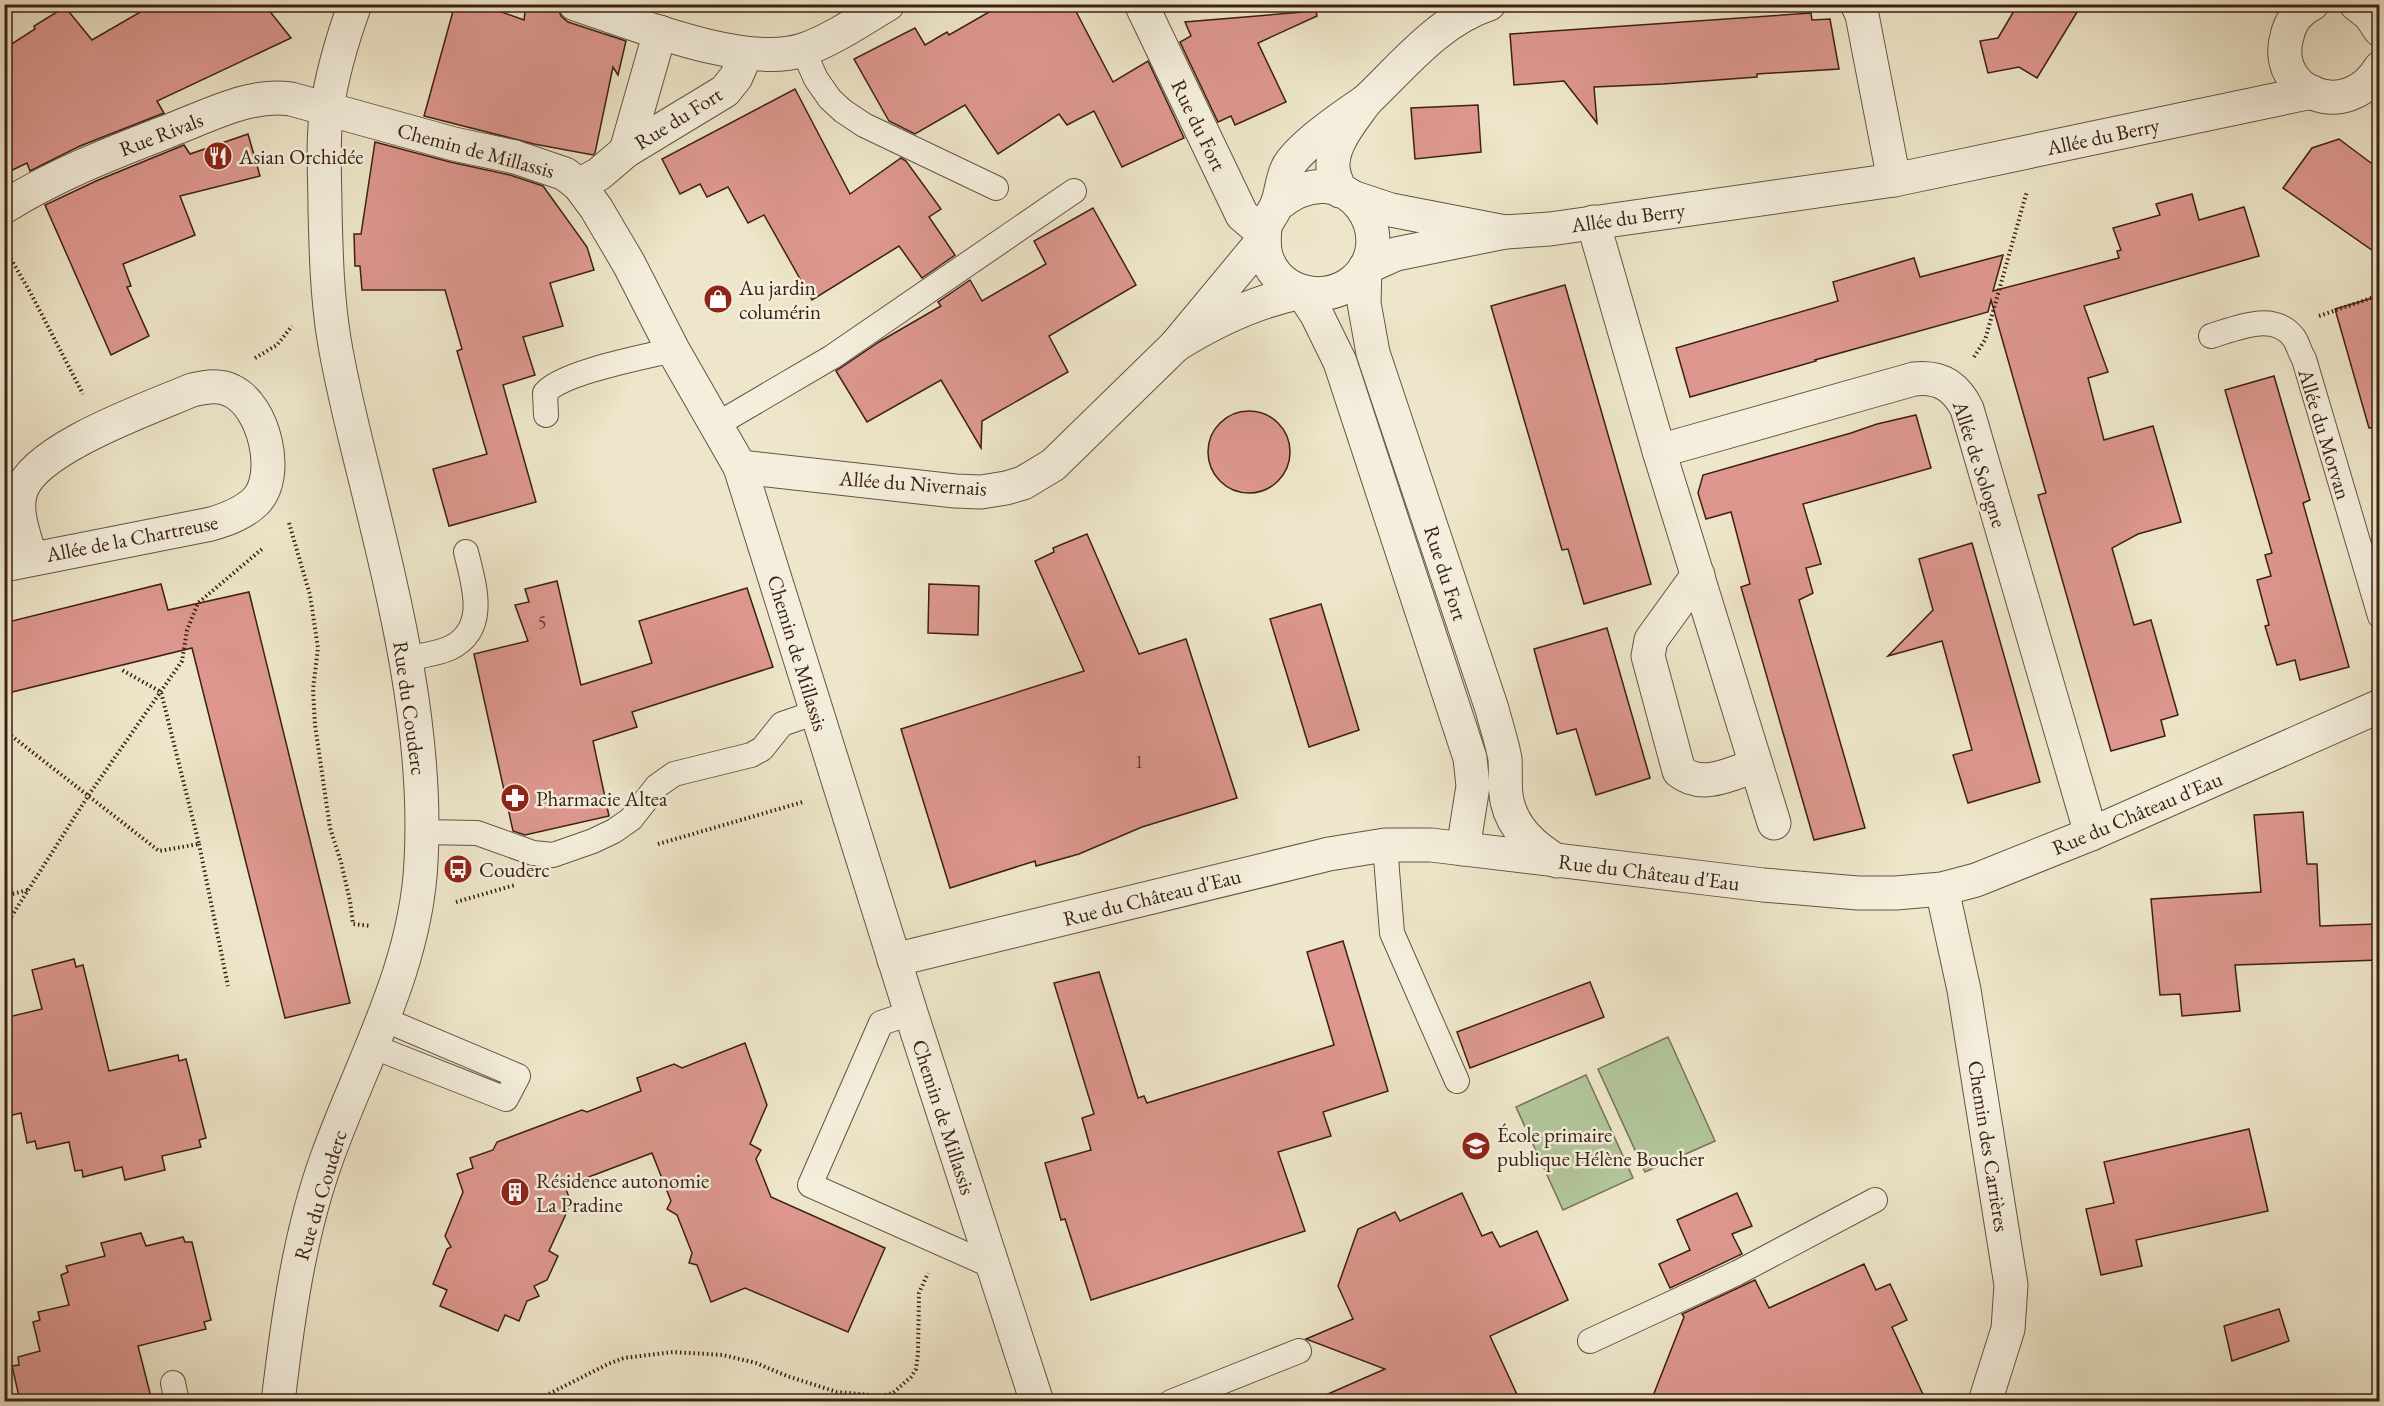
<svg xmlns="http://www.w3.org/2000/svg" width="2384" height="1406" font-family="'EB Garamond',serif">
  <style>
    .green { fill: #b3c69b; stroke: #787358; stroke-width: 1.5 }
    .building { fill: #dd978f; stroke: #3c2015; stroke-width: 1.5 }
    .lines { fill: none; stroke-linecap: round; stroke-linejoin: round }
    .lane-casing { stroke: #685242; stroke-width: 26 }
    .street-casing { stroke: #685242; stroke-width: 35 }
    .path { stroke: #3c2015; stroke-width: 4; stroke-dasharray: 1.5 3; stroke-linecap: butt }
    .lane { stroke: #f4efdd; stroke-width: 24 }
    .street { stroke: #f4efdd; stroke-width: 33 }
    .labels { text-anchor: middle; dominant-baseline: central; stroke-width: 5; stroke-linejoin: round; paint-order: stroke }
    .number-label { font-size: 18px; fill: #643e34 }
    .street-label { font-size: 21px; fill: #3c2015; stroke: #f4efdd }
    .poi-label { font-size: 21px; fill: #3c2015; stroke: #f4efdd; text-anchor: start }
  </style>
  <rect width="100%" height="100%" fill="#eee6ca"/>
  <filter id="stains"><feTurbulence type="fractalNoise" baseFrequency=".00333" numOctaves="4"/><feColorMatrix values="0 0 0 0 .2 0 0 0 0 .09 0 0 0 0 .02 0 0 0 .5 -.17"/></filter>
  <radialGradient id="worn" r=".72"><stop offset=".6" stop-color="#630" stop-opacity="0"/><stop offset="1" stop-color="#630" stop-opacity=".3"/></radialGradient>
  <g class="green">
    <polygon points="1668,1037 1715,1141 1645,1172 1598,1069"/>
    <polygon points="1586,1075 1633,1178 1563,1210 1516,1107"/>
  </g>
  <g class="building">
    <polygon points="154,4 264,4 291,38 157,101 164,113 80,146 30,171 27,163 4,174 4,49 35,29 34,26 65,7 92,40"/>
    <polygon points="455,4 479,4 524,20 526,4 557,4 561,16 568,22 626,41 618,75 613,67 595,153 593,155 534,144 424,116"/>
    <polygon points="1003,4 1072,4 1113,82 1148,61 1184,138 1122,167 1094,111 1067,125 1059,114 998,154 965,105 915,134 889,121 854,59 915,28 925,45 947,32 949,35"/>
    <polygon points="2018,4 2082,4 2037,78 2019,67 1988,73 1980,41 1998,38"/>
    <polygon points="1316,11 1317,16 1258,43 1286,102 1235,125 1231,116 1218,122 1180,42 1191,36 1185,22"/>
    <polygon points="1811,13 1812,20 1830,19 1839,69 1757,74 1757,77 1663,84 1594,87 1597,123 1564,81 1514,85 1510,34"/>
    <polygon points="795,89 850,194 901,158 906,161 941,209 929,217 955,255 922,278 899,246 812,300 764,215 748,223 728,187 707,197 700,184 680,194 662,159"/>
    <polygon points="1478,105 1481,152 1415,159 1411,108"/>
    <polygon points="248,134 260,176 180,196 195,235 123,264 131,286 127,287 149,336 111,355 45,205 96,181 184,145 190,154"/>
    <polygon points="2339,139 2379,169 2379,255 2283,188 2312,148"/>
    <polygon points="375,142 450,162 510,175 543,186 587,247 594,270 550,283 563,326 523,337 535,375 503,385 536,502 449,526 433,469 487,454 457,351 462,349 445,290 362,290 360,266 355,266 354,234 361,234"/>
    <polygon points="2192,194 2199,220 2244,207 2259,256 2084,306 2108,372 2088,378 2104,440 2153,426 2181,522 2138,534 2112,548 2134,625 2151,620 2178,715 2161,720 2165,736 2111,751 2038,495 2046,493 1991,300 1988,312 1815,360 1816,361 1690,397 1676,348 1838,301 1833,282 1914,258 1920,277 2003,255 1993,291 2119,258 2117,251 2121,250 2113,228 2160,215 2156,204"/>
    <polygon points="1093,208 1136,285 1049,336 1068,372 982,421 981,448 941,380 867,422 836,371 879,342 941,306 938,302 970,280 982,301 1046,264 1034,241"/>
    <polygon points="1565,285 1651,584 1584,604 1568,549 1562,550 1491,306"/>
    <polygon points="2379,296 2379,427 2369,428 2335,309"/>
    <polygon points="2274,376 2310,500 2303,503 2349,667 2300,680 2295,660 2277,665 2265,626 2269,625 2257,580 2271,576 2265,555 2272,553 2225,390"/>
    <circle cx="1249" cy="452" r="41"/>
    <polygon points="1916,415 1931,468 1803,504 1821,564 1806,568 1813,593 1799,600 1865,828 1814,840 1741,587 1750,584 1731,512 1706,519 1698,493 1703,475 1851,433 1877,424"/>
    <polygon points="1087,534 1139,654 1186,639 1237,798 1142,827 1079,854 1036,866 1035,861 950,888 901,729 1084,671 1035,561 1054,552 1053,548"/>
    <polygon points="1972,543 2040,782 1968,803 1953,755 1972,750 1942,641 1888,656 1933,610 1919,559"/>
    <polygon points="557,581 581,685 652,663 639,621 747,588 773,667 632,712 637,727 593,741 609,816 525,835 513,831 474,654 528,641 515,605 529,602 525,589"/>
    <polygon points="161,584 168,610 249,592 350,1003 285,1018 192,648 4,694 4,623"/>
    <polygon points="929,584 979,586 978,635 928,633"/>
    <polygon points="1321,604 1359,730 1309,747 1270,619"/>
    <polygon points="1607,628 1650,778 1596,795 1576,729 1557,734 1534,649"/>
    <polygon points="2303,812 2307,864 2317,864 2320,926 2377,924 2379,960 2235,965 2240,1011 2182,1016 2180,994 2160,995 2151,899 2261,892 2254,815"/>
    <polygon points="1343,941 1388,1091 1323,1112 1331,1136 1278,1152 1305,1231 1091,1300 1065,1219 1061,1220 1045,1163 1091,1150 1082,1118 1094,1114 1054,983 1099,972 1138,1098 1144,1096 1147,1103 1334,1045 1307,952"/>
    <polygon points="74,959 76,967 83,965 109,1071 178,1055 179,1061 186,1059 206,1138 199,1140 201,1147 162,1156 165,1170 125,1180 122,1167 83,1177 82,1170 75,1171 69,1142 37,1149 35,1141 27,1143 21,1113 4,1117 4,1018 42,1009 32,970"/>
    <polygon points="1590,982 1604,1017 1470,1068 1457,1032"/>
    <polygon points="745,1043 767,1105 750,1144 761,1150 756,1159 771,1197 885,1248 848,1332 745,1288 711,1302 697,1265 689,1263 692,1253 677,1215 667,1209 671,1201 652,1153 565,1186 571,1203 549,1251 558,1256 547,1280 534,1286 539,1296 527,1301 519,1321 505,1315 498,1331 440,1306 447,1290 433,1284 447,1249 451,1247 445,1236 463,1192 457,1174 473,1168 470,1158 493,1150 497,1142 582,1110 587,1112 641,1091 637,1078 674,1064 682,1068"/>
    <polygon points="2249,1129 2268,1211 2136,1240 2142,1266 2101,1275 2086,1209 2114,1203 2104,1162"/>
    <polygon points="1462,1193 1482,1236 1492,1232 1500,1247 1537,1231 1568,1300 1490,1336 1520,1401 1312,1401 1385,1369 1306,1339 1353,1319 1338,1286 1358,1229 1395,1212 1400,1221"/>
    <polygon points="1737,1193 1752,1226 1732,1234 1742,1254 1670,1288 1659,1264 1690,1250 1677,1220"/>
    <polygon points="141,1233 146,1246 183,1237 185,1242 192,1242 211,1320 204,1322 206,1329 138,1346 152,1401 20,1401 12,1366 19,1365 18,1357 40,1351 33,1322 40,1320 38,1312 69,1305 61,1275 68,1272 66,1266 105,1256 101,1243"/>
    <polygon points="1864,1264 1876,1290 1890,1284 1907,1320 1892,1327 1926,1401 1651,1401 1684,1317 1682,1314 1755,1280 1769,1308"/>
    <polygon points="2279,1309 2289,1341 2232,1361 2224,1326"/>
  </g>
  <g class="lines">
    <g class="lane-casing">
      <g id="lane">
        <polyline points="803,50 816,79 830,99 843,111 864,125 996,188"/>
        <path d="M2211,336C2237,328 2274,311 2294,338C2298,344 2300,353 2304,359L2380,616"/>
        <path d="M546,415L545,393C562,372 645,357 673,350"/>
        <polyline points="716,425 832,357 1074,191"/>
        <path d="M404,659C419,656 437,654 450,648C489,629 474,585 466,552"/>
        <polyline points="422,832 477,833 533,853 553,855 593,841 614,831 631,819 657,786 674,774 751,755 762,749 782,724 817,712"/>
        <polyline points="1385,845 1392,933 1457,1081"/>
        <polyline points="911,1013 881,1023 810,1185 992,1266"/>
        <polyline points="374,1047 506,1099 518,1076 383,1019"/>
        <polyline points="1590,1341 1737,1273 1875,1200"/>
        <polyline points="173,1383 177,1402"/>
        <polyline points="1171,1402 1299,1351"/>
      </g>
    </g>
    <g class="street-casing">
      <g id="street">
        <path d="M575,4C634,23 744,69 803,50C832,40 861,20 888,4"/>
        <path d="M1141,4L1242,215L1256,227L1264,239L1176,345C1216,320 1256,301 1302,292L1317,315L1340,362L1470,758L1473,786L1463,849"/>
        <polyline points="1857,4 1862,15 1894,180"/>
        <path d="M2312,4C2299,10 2290,22 2287,36C2271,93 2347,123 2380,68"/>
        <polyline points="2356,4 2370,15 2380,30"/>
        <path d="M1366,101C1403,66 1439,20 1489,4"/>
        <polyline points="626,151 660,32"/>
        <polyline points="579,185 599,174 626,151 725,91 736,77 746,54"/>
        <path d="M1352,197L1391,210L1505,232L1396,254L1365,268L1364,303L1373,353L1492,709C1496,725 1502,742 1505,759C1506,773 1504,788 1507,801C1513,829 1534,847 1557,861"/>
        <path d="M1277,205C1348,146 1406,243 1351,283C1320,306 1272,290 1265,251C1264,244 1264,236 1265,228C1267,219 1274,213 1277,204C1282,192 1282,176 1289,165C1304,143 1344,116 1366,101C1354,118 1334,141 1333,163C1332,173 1337,182 1340,191"/>
        <path d="M4,207C58,173 117,151 176,128C212,114 252,93 291,99L454,144L515,157L565,174L579,185L596,208L629,264L673,350L740,467L911,1013L1037,1402"/>
        <polyline points="1593,222 1659,451 1774,823"/>
        <polyline points="1505,232 1550,229 1894,180 2312,92"/>
        <path d="M1659,451L1914,379C1939,376 1956,386 1967,409L2091,834"/>
        <polyline points="740,467 955,491 981,492 1006,488 1023,483 1053,465 1176,345"/>
        <path d="M4,565L211,524C228,519 244,513 256,501C281,475 264,406 232,391C219,384 206,387 192,390C150,408 35,448 21,491C14,512 25,538 31,558"/>
        <path d="M1698,575L1651,640L1648,656L1679,771C1702,790 1731,774 1756,765"/>
        <polyline points="1942,889 1964,990 2011,1285 2008,1329 1985,1402"/>
        <polyline points="894,960 1329,854 1385,845 1431,845 1763,885 1858,893 1896,893 1942,889 1976,880 2091,834 2380,706"/>
        <path d="M278,1402C288,1318 299,1234 328,1155C363,1059 416,967 421,862C428,735 397,608 367,486C355,437 342,388 334,339C327,296 326,252 325,209C325,179 322,139 327,109C332,74 343,37 355,4"/>
      </g>
    </g>
    <g class="path">
      <polyline points="4,247 30,292 83,394"/>
      <polyline points="2319,316 2380,295"/>
      <polyline points="1974,357 1985,340 2027,191"/>
      <polyline points="255,358 277,345 292,326"/>
      <polyline points="289,523 310,595 318,648 313,689 315,725 330,828 341,862 350,901 353,924 371,926"/>
      <polyline points="4,730 159,851 199,844 161,692 122,670"/>
      <polyline points="199,844 228,986"/>
      <polyline points="658,844 803,802"/>
      <polyline points="4,896 28,890"/>
      <polyline points="456,902 515,885"/>
      <polyline points="4,928 88,796 182,661 187,630 198,603 262,549"/>
      <polyline points="533,1402 608,1364 624,1358 673,1352 723,1355 756,1363 787,1376 837,1392 881,1396 893,1393 911,1377 916,1369 918,1354 919,1293 928,1273"/>
    </g>
    <use href="#lane" class="lane"/>
    <use href="#street" class="street"/>
  </g>
  <defs>
    <g id="restaurant-disc" transform="scale(1.5)"><circle r="9.5" fill="#8f2418" stroke="#f4efdd"/><path d="M-5-6h1v4h1v-4h1v4h1v-4h1v5L-1.5 .5V6h-2V.5L-5-1ZM5-6V6H3V1.5H1.5Q1.5-4 5-6Z" fill="#fff"/></g>
    <g id="shop-disc" transform="scale(1.5)"><circle r="9.5" fill="#8f2418" stroke="#f4efdd"/><path d="M-5-2.5h2.3a2.7 3.5 0 0 1 5.4 0H5L5.5 6h-11ZM-1.5-2.5h3a1.5 2.3 0 0 0-3 0Z" fill="#fff"/></g>
    <g id="pharmacy-disc" transform="scale(1.5)"><circle r="9.5" fill="#8f2418" stroke="#f4efdd"/><path d="M-2-6h4v4h4v4h-4v4h-4v-4h-4v-4h4Z" fill="#fff"/></g>
    <g id="bus-disc" transform="scale(1.5)"><circle r="9.5" fill="#8f2418" stroke="#f4efdd"/><path d="M-5-6H5V4H4V6H2V4H-2V6H-4V4H-5ZM-3.5-4V0h7V-4ZM-3.5 1.2v1.5H-2V1.2ZM2 1.2v1.5H3.5V1.2Z" fill="#fff"/></g>
    <g id="school-disc" transform="scale(1.5)"><circle r="9.5" fill="#8f2418" stroke="#f4efdd"/><path d="M0-5L7-2L0 1L-7-2ZM-4 1L0 2.5L4 1V4Q0 6-4 4Z" fill="#fff"/></g>
    <g id="building-disc" transform="scale(1.5)"><circle r="9.5" fill="#8f2418" stroke="#f4efdd"/><path d="M-4-6H4V6H1V3H-1V6H-4ZM-2.5-4.3h1.7v1.8h-1.7ZM.8-4.3h1.7v1.8H.8ZM-2.5-1h1.7V.8h-1.7ZM.8-1h1.7V.8H.8Z" fill="#fff"/></g>
  </defs>
  <g fill-rule="evenodd">
    <use href="#restaurant-disc" x="218" y="156"/>
    <use href="#shop-disc" x="718" y="299"/>
    <use href="#pharmacy-disc" x="515" y="798"/>
    <use href="#bus-disc" x="458" y="869"/>
    <use href="#school-disc" x="1476" y="1146"/>
    <use href="#building-disc" x="515" y="1192"/>
  </g>
  <g class="labels">
    <g class="number-label">
      <text x="542" y="622">5</text>
      <text x="1139" y="761">1</text>
    </g>
    <g class="street-label">
      <text transform="translate(678 118) rotate(-32)">Rue du Fort</text>
      <text transform="translate(1199 125) rotate(64)">Rue du Fort</text>
      <text transform="translate(161 134) rotate(-21)">Rue Rivals</text>
      <text transform="translate(2103 136) rotate(-12)">Allée du Berry</text>
      <text transform="translate(476 150) rotate(15)">Chemin de Millassis</text>
      <text transform="translate(1628 217) rotate(-8)">Allée du Berry</text>
      <text transform="translate(2325 434) rotate(73)">Allée du Morvan</text>
      <text transform="translate(1980 464) rotate(72)">Allée de Sologne</text>
      <text transform="translate(913 483) rotate(4)">Allée du Nivernais</text>
      <text transform="translate(132 538) rotate(-11)">Allée de la Chartreuse</text>
      <text transform="translate(1446 573) rotate(72)">Rue du Fort</text>
      <text transform="translate(798 653) rotate(73)">Chemin de Millassis</text>
      <text transform="translate(410 708) rotate(82)">Rue du Couderc</text>
      <text transform="translate(2137 813) rotate(-23)">Rue du Château d'Eau</text>
      <text transform="translate(1649 872) rotate(7)">Rue du Château d'Eau</text>
      <text transform="translate(1152 897) rotate(-14)">Rue du Château d'Eau</text>
      <text transform="translate(944 1117) rotate(72)">Chemin de Millassis</text>
      <text transform="translate(1989 1146) rotate(81)">Chemin des Carrières</text>
      <text transform="translate(320 1195) rotate(-73)">Rue du Couderc</text>
    </g>
    <g class="poi-label">
      <text x="239" y="156">Asian Orchidée</text>
      <text x="739" y="287">Au jardin<tspan x="739" dy="24">columérin</tspan></text>
      <text x="536" y="798">Pharmacie Altea</text>
      <text x="479" y="869">Couderc</text>
      <text x="1497" y="1134">École primaire<tspan x="1497" dy="24">publique Hélène Boucher</tspan></text>
      <text x="536" y="1180">Résidence autonomie<tspan x="536" dy="24">La Pradine</tspan></text>
    </g>
  </g>
  <rect width="2384" height="1406" fill="none" stroke="#eee6ca" stroke-width="24"/>
  <rect x="6" y="6" width="2372" height="1394" fill="none" stroke="#3c2015" stroke-width="3"/>
  <rect x="12" y="12" width="2360" height="1382" fill="none" stroke="#3c2015" stroke-width="1.5"/>
  <rect width="100%" height="100%" filter="url(#stains)"/>
  <rect width="100%" height="100%" fill="url(#worn)"/>
</svg>
